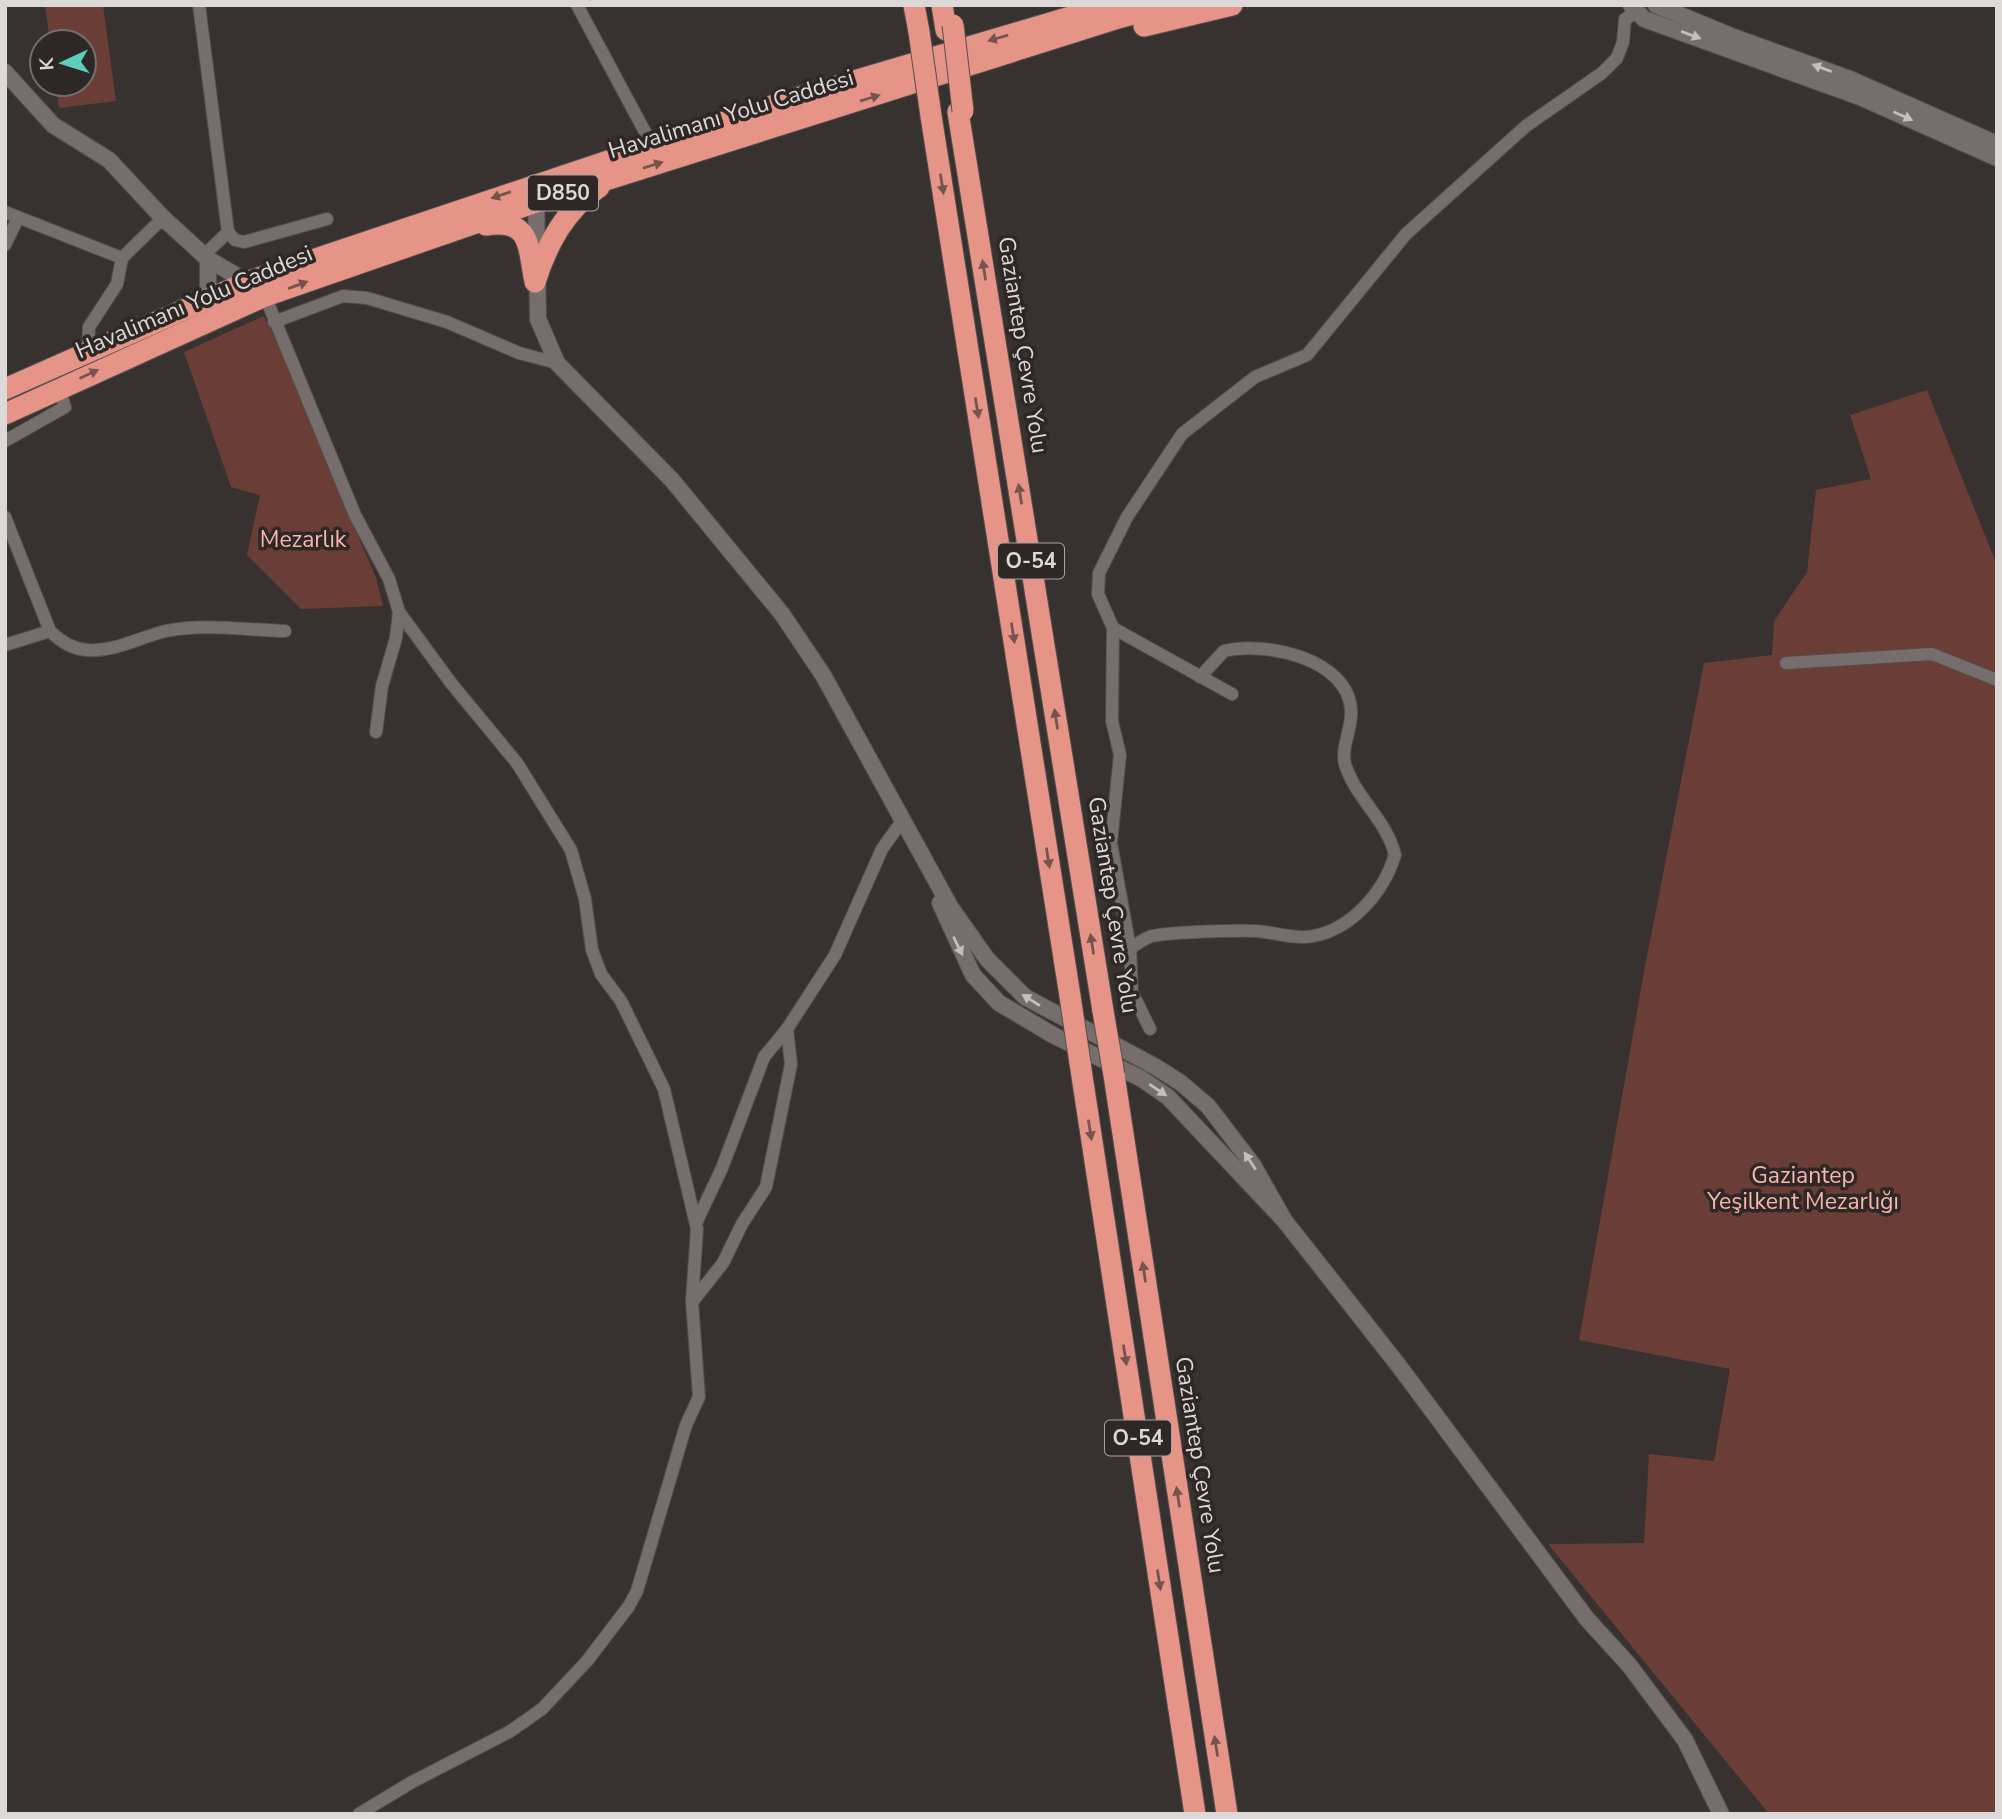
<svg xmlns="http://www.w3.org/2000/svg" width="2002" height="1819" font-family="'Nunito Sans',sans-serif">
  <style>
    .green { fill: #6a3d36 }
    .lines { fill: none; stroke-linecap: round; stroke-linejoin: round }
    .street-casing { stroke: #544f4e; stroke-width: 14 }
    .secondary-casing { stroke: #544f4e; stroke-width: 18 }
    .highway-casing { stroke: #544f4e; stroke-width: 23 }
    .street { stroke: #766e6d; stroke-width: 12 }
    .secondary { stroke: #766e6d; stroke-width: 16 }
    .highway { stroke: #e59487; stroke-width: 21 }
    .highway-bridge-casing { stroke: #544f4e; stroke-width: 23; stroke-linecap: butt }
    .highway-bridge { stroke: #e59487; stroke-width: 21 }
    .oneway { fill: #c4bebe }
    .oneway2 { fill: #77534d }
    .labels { text-anchor: middle; dominant-baseline: central; stroke-width: 7; stroke-linejoin: round; paint-order: stroke }
    .shield { fill: #2d2726; stroke: #a9a4a3; stroke-width: 2 }
    .shield-label { font-size: 21px; font-weight: bold; fill: #ded9d9 }
    .street-label { font-size: 23px; fill: #ded9d9; stroke: #2d2726 }
    .park-label { font-size: 23px; fill: #f9b6ac; stroke: #2d2726 }
  </style>
  <rect width="100%" height="100%" fill="#37312f"/>
  <g class="green">
    <polygon points="45,5 103,5 116,101 59,108 56,84 84,84 84,42 50,42"/>
    <polygon points="264,316 306,403 339,493 376,577 383,606 301,609 247,555 260,495 231,487 184,352"/>
    <polygon points="1927,390 1997,565 1997,1814 1769,1814 1548,1544 1644,1543 1649,1454 1714,1461 1730,1369 1579,1340 1644,972 1704,663 1772,655 1774,621 1807,572 1816,490 1871,479 1850,415"/>
  </g>
  <g class="lines">
    <g class="street-casing">
      <g id="street">
        <polyline points="199,5 228,232 204,255"/>
        <polyline points="577,5 652,145"/>
        <polyline points="5,212 122,258"/>
        <polyline points="228,232 235,240 244,242 327,219"/>
        <polyline points="5,245 18,218"/>
        <polyline points="265,296 355,515 389,579 399,612 451,683 517,763 571,850 585,899 592,950 601,974 621,1001 664,1089 697,1229 692,1301 699,1397 686,1425 637,1591 629,1606 587,1661 542,1709 509,1732 412,1782 359,1814"/>
        <polyline points="274,322 343,296 367,298 447,322 519,353 557,363"/>
        <polyline points="88,351 89,327 117,284 122,258 163,218"/>
        <polyline points="5,441 65,407 59,388"/>
        <path d="M5,517L50,631C60,641 72,649 87,650C115,652 140,637 166,631C204,623 246,630 285,631"/>
        <polyline points="1113,628 1232,694"/>
        <polyline points="5,645 50,631"/>
        <polyline points="1786,663 1932,654 1997,680"/>
        <polyline points="376,732 382,686 396,638 399,612"/>
        <path d="M1130,948C1136,945 1142,940 1149,937C1162,932 1240,930 1256,931C1272,932 1289,938 1305,937C1348,934 1383,894 1395,855C1387,821 1357,799 1346,767C1339,750 1353,728 1351,710C1348,658 1264,641 1224,651L1200,677"/>
        <polyline points="1150,1029 1132,992 1130,948 1111,843 1120,755 1112,721 1113,628 1098,594 1099,573 1127,517 1182,434 1255,377 1307,355 1406,234 1526,126 1602,73 1617,58 1623,42 1625,19 1637,12"/>
        <polyline points="696,1223 722,1168 764,1057 787,1029 835,955 882,849 902,821"/>
        <polyline points="693,1301 723,1263 742,1224 766,1187 791,1064 787,1029"/>
      </g>
    </g>
    <g class="secondary-casing">
      <g id="secondary">
        <polyline points="1631,5 1644,19 1860,97 1997,158"/>
        <polyline points="1656,5 1731,36 1850,79 1997,144"/>
        <polyline points="5,72 53,125 109,160 163,218 208,259 247,282"/>
        <polyline points="536,192 538,319 557,363 672,480 782,614 823,675 951,908 987,959 1025,997 1156,1067 1181,1083 1208,1106 1253,1165 1284,1220"/>
        <polyline points="208,301 208,259"/>
        <polyline points="940,903 973,975 999,1003 1053,1035 1142,1079 1168,1097 1284,1220 1399,1366 1587,1619 1629,1665 1685,1740 1721,1814"/>
      </g>
    </g>
    <g class="highway-casing">
      <g id="highway">
        <polyline points="914,5 919,32"/>
        <polyline points="942,5 946,30"/>
        <polyline points="1144,26 1232,5"/>
        <polyline points="958,112 1103,1011"/>
        <polyline points="931,116 1070,996"/>
        <path d="M486,225C529,219 528,242 534,277"/>
        <path d="M535,282C547,244 565,210 599,187"/>
        <polyline points="5,389 247,282 790,100 1111,5"/>
        <polyline points="5,414 265,296 536,202 1118,18 1167,5"/>
        <polyline points="1080,1063 1195,1814"/>
        <polyline points="1114,1075 1227,1814"/>
      </g>
    </g>
    <use href="#street" class="street"/>
    <use href="#secondary" class="secondary"/>
    <use href="#highway" class="highway"/>
    <g class="highway-bridge-casing">
      <g id="highway-bridge">
        <polyline points="953,25 963,111"/>
        <polyline points="919,32 931,116"/>
        <polyline points="1070,996 1080,1063"/>
        <polyline points="1103,1011 1114,1075"/>
      </g>
    </g>
    <use href="#highway-bridge" class="highway-bridge"/>
  </g>
  <defs><path id="oneway-solid" d="M-6-.8H1V-3.2L6.5 0L1 3.2V.8H-6Z" transform="scale(1.75)"/></defs>
  <g class="oneway">
    <use href="#oneway-solid" transform="translate(1691 35) rotate(20)"/>
    <use href="#oneway-solid" transform="translate(1822 68) rotate(-159)"/>
    <use href="#oneway-solid" transform="translate(1903 116) rotate(24)"/>
    <use href="#oneway-solid" transform="translate(958 946) rotate(64)"/>
    <use href="#oneway-solid" transform="translate(1031 1000) rotate(-148)"/>
    <use href="#oneway-solid" transform="translate(1158 1090) rotate(34)"/>
    <use href="#oneway-solid" transform="translate(1250 1161) rotate(-123)"/>
  </g>
  <g class="oneway2">
    <use href="#oneway-solid" transform="translate(998 38) rotate(164)"/>
    <use href="#oneway-solid" transform="translate(870 98) rotate(-17)"/>
    <use href="#oneway-solid" transform="translate(653 165) rotate(-17)"/>
    <use href="#oneway-solid" transform="translate(942 184) rotate(81)"/>
    <use href="#oneway-solid" transform="translate(501 195) rotate(161)"/>
    <use href="#oneway-solid" transform="translate(984 270) rotate(-99)"/>
    <use href="#oneway-solid" transform="translate(298 285) rotate(-20)"/>
    <use href="#oneway-solid" transform="translate(89 374) rotate(-25)"/>
    <use href="#oneway-solid" transform="translate(977 408) rotate(81)"/>
    <use href="#oneway-solid" transform="translate(1020 494) rotate(-99)"/>
    <use href="#oneway-solid" transform="translate(1013 633) rotate(81)"/>
    <use href="#oneway-solid" transform="translate(1056 719) rotate(-99)"/>
    <use href="#oneway-solid" transform="translate(1048 858) rotate(81)"/>
    <use href="#oneway-solid" transform="translate(1092 944) rotate(-99)"/>
    <use href="#oneway-solid" transform="translate(1090 1130) rotate(81)"/>
    <use href="#oneway-solid" transform="translate(1144 1272) rotate(-99)"/>
    <use href="#oneway-solid" transform="translate(1125 1355) rotate(81)"/>
    <use href="#oneway-solid" transform="translate(1178 1497) rotate(-99)"/>
    <use href="#oneway-solid" transform="translate(1159 1580) rotate(81)"/>
    <use href="#oneway-solid" transform="translate(1216 1746) rotate(-99)"/>
  </g>
  <g class="labels">
    <g class="shield">
      <rect x="528" y="175.5" width="70" height="35" rx="5"/>
      <rect x="998" y="543.5" width="66" height="35" rx="5"/>
      <rect x="1105" y="1420.5" width="66" height="35" rx="5"/>
    </g>
    <g class="shield-label">
      <text x="563" y="193">D850</text>
      <text x="1031" y="561">O-54</text>
      <text x="1138" y="1438">O-54</text>
    </g>
    <g class="street-label">
      <text transform="translate(731 114) rotate(-17)">Havalimanı Yolu Caddesi</text>
      <text transform="translate(194 302) rotate(-23)">Havalimanı Yolu Caddesi</text>
      <text transform="translate(1023 345) rotate(81)">Gaziantep Çevre Yolu</text>
      <text transform="translate(1113 905) rotate(81)">Gaziantep Çevre Yolu</text>
      <text transform="translate(1200 1465) rotate(81)">Gaziantep Çevre Yolu</text>
    </g>
    <g class="park-label">
      <text x="303" y="539">Mezarlık</text>
      <text x="1803" y="1175">Gaziantep<tspan x="1803" dy="26">Yeşilkent Mezarlığı</tspan></text>
    </g>
  </g>
  <rect width="2002" height="1819" fill="none" stroke="#ded9d9" stroke-width="14"/>
  <g transform="translate(63 63) rotate(266)"><circle r="33" fill="#2d2726" stroke="#746e6e" stroke-width="2"/>
  <path d="M0-5L12 26L0 18L-12 26Z" fill="#5dceb9"/>
  <text y="-10" font-size="19" font-weight="bold" text-anchor="middle" fill="#ded9d9">K</text>
  </g>
</svg>
